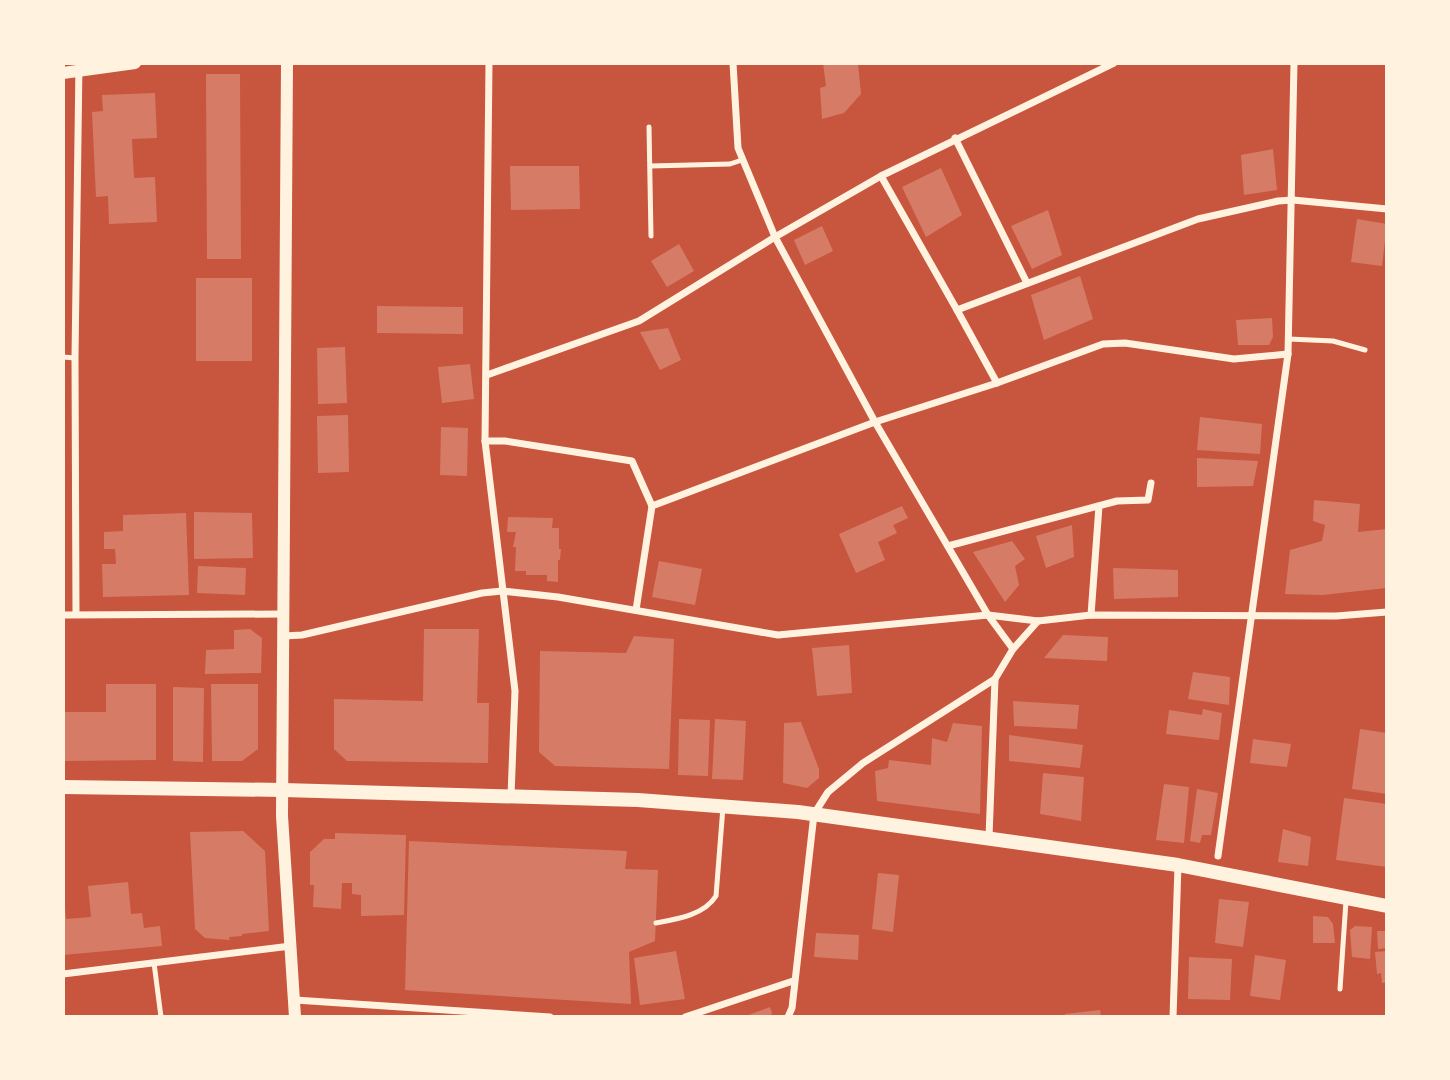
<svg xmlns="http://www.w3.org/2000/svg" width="1450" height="1080" font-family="'Space Grotesk',sans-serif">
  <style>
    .building { fill: #d67c66 }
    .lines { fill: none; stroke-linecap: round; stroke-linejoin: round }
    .service { stroke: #fff3e0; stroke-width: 5 }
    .minor { stroke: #fff3e0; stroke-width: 7 }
    .tertiary { stroke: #fff3e0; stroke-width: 12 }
    .secondary { stroke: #fff3e0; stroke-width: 14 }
  </style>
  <rect width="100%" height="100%" fill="#c8553d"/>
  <g class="building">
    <polygon points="823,63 858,63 861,94 844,113 822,119 820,88 826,86"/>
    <polygon points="206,74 240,74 241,259 207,259"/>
    <polygon points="155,93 157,138 132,139 134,178 155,177 157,222 109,224 108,196 96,197 92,112 103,111 102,95"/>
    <polygon points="1273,149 1277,190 1244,195 1241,155"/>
    <polygon points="510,166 579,166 580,209 511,210"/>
    <polygon points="941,168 962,215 926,237 902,187"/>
    <polygon points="1048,210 1062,255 1032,269 1011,226"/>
    <polygon points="1357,219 1387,224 1382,266 1351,262"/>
    <polygon points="822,226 833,251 805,265 794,240"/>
    <polygon points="679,244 694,271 667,287 651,261"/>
    <polygon points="1080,276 1093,319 1044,340 1031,295"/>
    <rect x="196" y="278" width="56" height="83"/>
    <polygon points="377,306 463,307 463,334 377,333"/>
    <polygon points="1272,318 1273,337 1269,345 1238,345 1236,320"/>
    <polygon points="668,328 681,360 660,370 640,332"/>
    <polygon points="345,347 347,403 318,404 317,348"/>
    <polygon points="470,364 474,399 442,403 438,367"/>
    <polygon points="348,415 349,472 318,473 317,416"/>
    <polygon points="1200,417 1262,424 1260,454 1197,450"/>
    <polygon points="441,427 468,428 467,476 440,475"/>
    <polygon points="1197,458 1258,461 1253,486 1197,487"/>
    <polygon points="1314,500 1360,504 1358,532 1387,529 1387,588 1322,595 1285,594 1290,550 1322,541 1325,525 1313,521"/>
    <polygon points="902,506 908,518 893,525 897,533 878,542 885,560 856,573 839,534"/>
    <polygon points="194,512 252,513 253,558 194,559"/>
    <polygon points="186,513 189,595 103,597 102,564 116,564 115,549 104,549 104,532 123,531 123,515"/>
    <polygon points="508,517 553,518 552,528 559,528 559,549 561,549 560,560 558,560 558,582 547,581 547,575 526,575 526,571 515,571 516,547 513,547 516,532 507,532"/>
    <polygon points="1072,525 1074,557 1046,568 1036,536"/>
    <polygon points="1012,541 1025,559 1015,566 1019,585 1005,602 973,552"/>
    <polygon points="659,561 702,569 695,605 652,597"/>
    <polygon points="198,566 246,568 245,595 197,593"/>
    <polygon points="1113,568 1178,570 1178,597 1114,599"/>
    <polygon points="250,629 262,638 261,673 205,674 206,650 234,649 234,630"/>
    <polygon points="424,629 479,629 477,703 489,703 488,763 347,761 334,749 334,699 423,701"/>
    <polygon points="1063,635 1108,637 1107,661 1044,658"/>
    <polygon points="634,636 674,639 669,769 555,766 539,752 540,651 626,653"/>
    <polygon points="849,645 852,693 817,696 812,648"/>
    <polygon points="1193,672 1230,677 1229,705 1188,699"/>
    <polygon points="106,684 156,684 156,760 64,761 64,712 106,712"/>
    <polygon points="211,684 258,684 258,749 242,761 212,761"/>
    <polygon points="173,687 204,688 203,762 173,761"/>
    <polygon points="1013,701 1079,705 1077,729 1014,726"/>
    <polygon points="1203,709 1222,713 1219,740 1166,734 1169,710 1202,715"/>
    <polygon points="679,719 710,720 708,776 678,775"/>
    <polygon points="715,719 746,721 743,780 712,779"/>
    <polygon points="801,722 819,769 819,778 807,788 783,783 784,723"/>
    <polygon points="953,723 982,726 980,814 877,801 875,771 888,768 889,760 931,765 932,738 947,742"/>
    <polygon points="1360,729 1387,733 1387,794 1352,789"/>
    <polygon points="1009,735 1083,745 1080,768 1009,761"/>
    <polygon points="1253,739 1291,744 1287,767 1250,763"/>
    <polygon points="1043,773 1084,777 1081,821 1040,814"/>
    <polygon points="1164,784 1189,787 1184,843 1156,840"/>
    <polygon points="1197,789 1218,793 1211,835 1202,835 1200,843 1190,841"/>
    <polygon points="1344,798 1387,804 1387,867 1336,860"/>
    <polygon points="1283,829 1311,837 1308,866 1278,862"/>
    <polygon points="243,831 265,851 269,931 242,934 242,936 229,937 230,940 205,938 195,929 190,832"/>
    <polygon points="335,833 406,835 404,915 361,916 361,895 352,894 352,883 342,883 341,909 313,907 314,885 310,885 310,852 324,839 335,839"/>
    <polygon points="409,841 627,851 625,869 658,870 655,941 629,952 631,1004 405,990"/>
    <polygon points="878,873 899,875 893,932 872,929"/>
    <polygon points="128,882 131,914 142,913 144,928 160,926 162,946 63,955 63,908 65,908 66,919 91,917 88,886"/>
    <polygon points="1219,899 1249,902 1243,947 1215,943"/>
    <polygon points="1313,916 1328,917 1333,924 1335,943 1313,943"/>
    <polygon points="1355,926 1372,927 1370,959 1352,957 1350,930"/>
    <polygon points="1377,931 1387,931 1387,948 1378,949"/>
    <polygon points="816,933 859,935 858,960 814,957"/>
    <polygon points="676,951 685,999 640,1005 634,958"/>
    <polygon points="1387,951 1387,982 1382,983 1381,973 1377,974 1375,952"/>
    <polygon points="1255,955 1286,960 1280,1000 1250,996"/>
    <polygon points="1189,957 1232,959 1230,1000 1188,999"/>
    <polygon points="770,1007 772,1013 770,1017 743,1017"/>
    <polygon points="1100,1010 1101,1017 1065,1017 1065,1014"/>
  </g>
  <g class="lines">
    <g class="service">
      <polyline points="649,127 651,236"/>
      <polyline points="650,166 730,164 742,160"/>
      <polyline points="1289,339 1333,341 1365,350"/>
      <polyline points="63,357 75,358"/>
      <path d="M656,923C678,919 704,915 716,896L723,807"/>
      <polyline points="154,963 161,1017"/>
      <polyline points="1340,989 1346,901"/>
    </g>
    <g class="minor">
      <polyline points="489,63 485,441 515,691 511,796"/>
      <polyline points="733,63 738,148 775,237 875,422 988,615 1013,649"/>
      <polyline points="955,138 1027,283"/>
      <polyline points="881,176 957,310"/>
      <polyline points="487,375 639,321 775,237 881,176 1114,63"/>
      <polyline points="997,383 957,310 1198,219 1278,201 1293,200 1387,209"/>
      <polyline points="485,441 505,441 632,461 652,506"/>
      <polyline points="948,546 1117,501 1148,500 1151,483"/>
      <polyline points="636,610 652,506 875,422 997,383 1103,344 1125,343 1234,359 1288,354"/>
      <polyline points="76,614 75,358 79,63"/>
      <polyline points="63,615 283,614"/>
      <polyline points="1091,615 1099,506"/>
      <polyline points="284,636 302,635 482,593 502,591 558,597 778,635 988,615 1038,621 1091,615 1336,616 1387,612"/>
      <polyline points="989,837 995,679"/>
      <polyline points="1218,856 1288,354 1294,63"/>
      <polyline points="63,974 291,946"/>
      <polyline points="295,1000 550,1017"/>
      <polyline points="685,1017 793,981"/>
      <polyline points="788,1017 792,1008 814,814 828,792 863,763 995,679 1013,649 1038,621"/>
      <polyline points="1173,1017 1178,865"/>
    </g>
    <g class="tertiary">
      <polyline points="287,63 282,816 295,1017"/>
      <polyline points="63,73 135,63"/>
    </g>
    <polyline class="secondary" points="63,787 283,790 638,800 798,812 1178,865 1387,906"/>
  </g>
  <rect width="1450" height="1080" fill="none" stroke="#fff3e0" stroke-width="130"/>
</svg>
